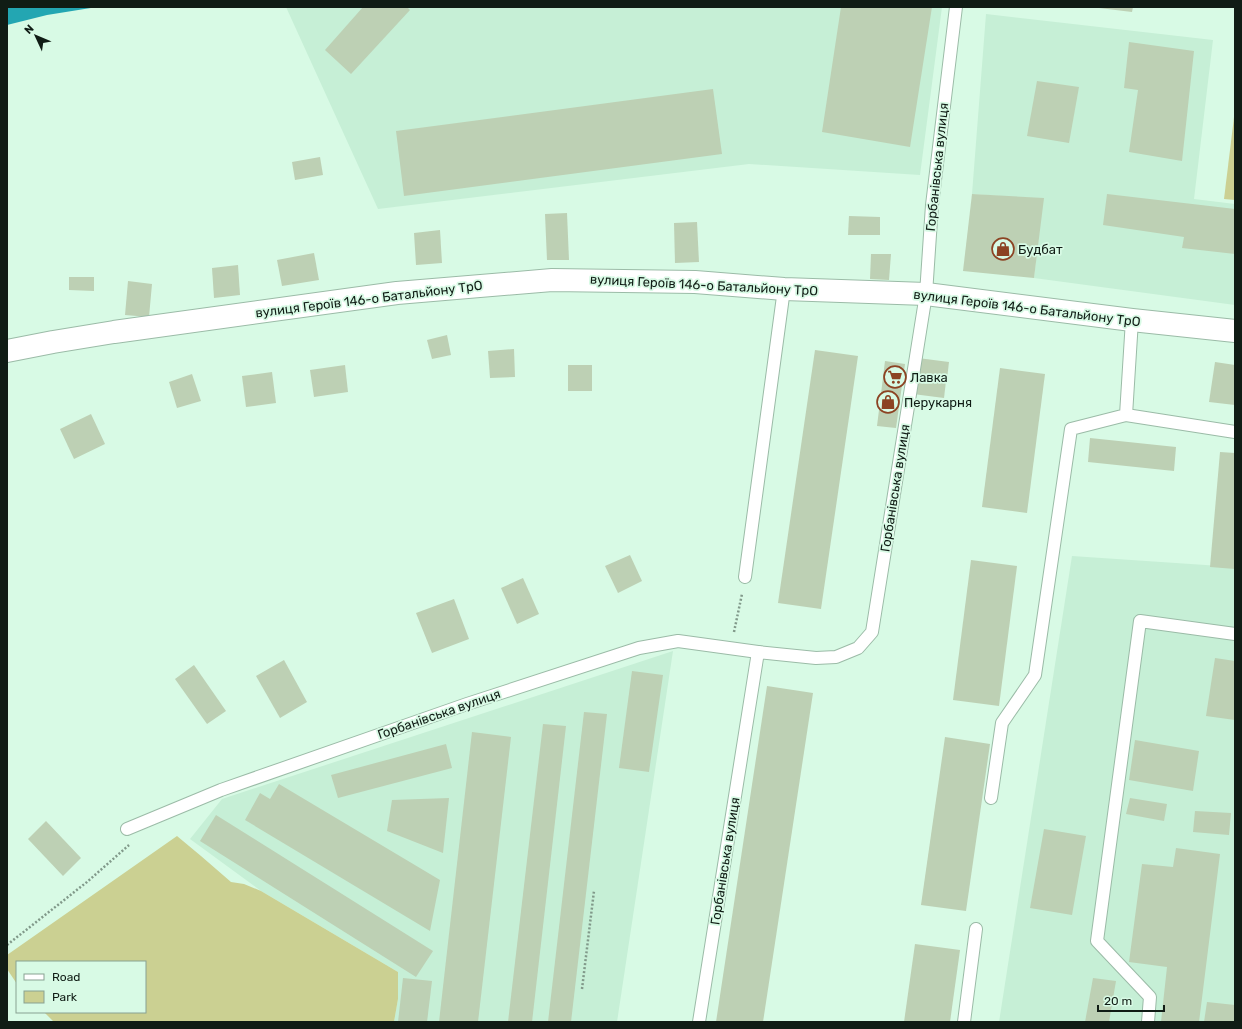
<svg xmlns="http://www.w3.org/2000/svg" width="1242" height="1029" font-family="Rubik,sans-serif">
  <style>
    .built { fill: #c6efd6 }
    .green { fill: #cbd092 }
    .water { fill: #23a6b2 }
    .building { fill: #bdd0b4 }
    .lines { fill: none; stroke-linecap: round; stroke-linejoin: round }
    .service-casing { stroke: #9bbba7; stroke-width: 14 }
    .minor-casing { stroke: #9bbba7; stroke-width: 24 }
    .path { stroke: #81998a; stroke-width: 2.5; stroke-dasharray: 2 2; stroke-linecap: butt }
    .service { stroke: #fff; stroke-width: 12 }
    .minor { stroke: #fff; stroke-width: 22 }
    .labels { text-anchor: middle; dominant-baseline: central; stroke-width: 3.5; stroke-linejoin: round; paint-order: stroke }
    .street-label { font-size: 13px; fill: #101c15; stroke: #d8fae5 }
    .poi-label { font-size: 13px; fill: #101c15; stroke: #d8fae5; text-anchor: start }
  </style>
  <rect width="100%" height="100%" fill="#d8fae5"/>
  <g class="built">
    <polygon points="286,7 942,7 920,175 749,164 378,209"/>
    <polygon points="986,14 1213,40 1194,199 1235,204 1235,305 1034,278 1043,199 972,194"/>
    <polygon points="1072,556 1235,567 1235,1022 999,1022"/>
    <polygon points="673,651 617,1022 394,1022 398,999 398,972 261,891 190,839 222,799"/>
  </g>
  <g class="green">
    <polygon points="1235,109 1235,200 1224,199"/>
    <polygon points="177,836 201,856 231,882 244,884 261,891 398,972 398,999 394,1022 54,1022 44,1012 145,1012 145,962 17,962 17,984 7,969 7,955"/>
  </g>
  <polygon class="water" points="7,7 97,7 47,15 7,25"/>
  <g class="building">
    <polygon points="363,7 407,7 410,10 351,74 325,50"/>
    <polygon points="841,7 932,7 910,147 822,132"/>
    <polygon points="1099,7 1133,7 1132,12 1099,8"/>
    <polygon points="1129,42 1194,51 1182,161 1129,152 1138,90 1124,88"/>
    <polygon points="1037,81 1079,87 1069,143 1027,136"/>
    <polygon points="713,89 722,154 404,196 396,131"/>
    <polygon points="320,157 323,175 295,180 292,162"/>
    <polygon points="972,194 1044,198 1034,278 963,271"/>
    <polygon points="1107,194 1235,209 1235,254 1182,248 1184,237 1103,225"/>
    <polygon points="567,213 569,260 547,260 545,214"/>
    <polygon points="849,216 880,217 880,235 848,235"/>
    <polygon points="697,222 699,262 675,263 674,223"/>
    <polygon points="440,230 442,263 416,265 414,233"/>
    <polygon points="314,253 319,280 282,286 277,260"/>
    <polygon points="871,254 891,254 889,280 870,279"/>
    <polygon points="238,265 240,295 214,298 212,268"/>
    <polygon points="69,277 94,277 94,291 69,290"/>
    <polygon points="128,281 152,284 149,317 125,315"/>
    <polygon points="447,335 451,355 432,359 427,340"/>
    <polygon points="514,349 515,377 490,378 488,351"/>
    <polygon points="815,350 858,356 821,609 778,603"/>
    <polygon points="918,358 949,362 947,379 915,374"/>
    <polygon points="885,361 905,364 896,428 877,426"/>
    <polygon points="1215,362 1235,365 1235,405 1209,402"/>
    <polygon points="345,365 348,392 314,397 310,370"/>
    <rect x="568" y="365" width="24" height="26"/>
    <polygon points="1000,368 1045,374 1027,513 982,507"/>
    <polygon points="272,372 276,403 246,407 242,376"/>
    <polygon points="192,374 201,401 177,408 169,382"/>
    <polygon points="915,377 946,381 944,398 913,394"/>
    <polygon points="91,414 105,444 74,459 60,429"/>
    <polygon points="1090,438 1176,447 1174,471 1088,462"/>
    <polygon points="1220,452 1235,453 1235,569 1210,567"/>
    <polygon points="630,555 642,581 618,593 605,566"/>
    <polygon points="971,560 1017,566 999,706 953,700"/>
    <polygon points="523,578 539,614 517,624 501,588"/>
    <polygon points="454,599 469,639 432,653 416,613"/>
    <polygon points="1215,658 1235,661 1235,720 1206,716"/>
    <polygon points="284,660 307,702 280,718 256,676"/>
    <polygon points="194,665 226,711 207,724 175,679"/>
    <polygon points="632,671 663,675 649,772 619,768"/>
    <polygon points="767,686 813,693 763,1022 716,1022"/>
    <polygon points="584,712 607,714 571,1022 548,1022"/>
    <polygon points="543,724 566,726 532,1022 508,1022"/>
    <polygon points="472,732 511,737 478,1022 439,1022"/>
    <polygon points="945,737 990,744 966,911 921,905"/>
    <polygon points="1135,740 1199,751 1193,791 1129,780"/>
    <polygon points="446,744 452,768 338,798 331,775"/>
    <polygon points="279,784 440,880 430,931 245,820 260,793 270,799"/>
    <polygon points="449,798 443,853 387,831 392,800"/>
    <polygon points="1130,798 1167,804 1164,821 1126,814"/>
    <polygon points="1195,811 1231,813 1229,835 1193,832"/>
    <polygon points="216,815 433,951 416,977 200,841"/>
    <polygon points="46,821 81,858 63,876 28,839"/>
    <polygon points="1044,829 1086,836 1072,915 1030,908"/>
    <polygon points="1176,848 1220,854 1199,1022 1161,1022 1167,967 1129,962 1142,864 1173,867"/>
    <polygon points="915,944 960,950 950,1022 904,1022"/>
    <polygon points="403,978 432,981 427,1022 398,1022"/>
    <polygon points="1093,978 1116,981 1109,1022 1085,1022"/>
    <polygon points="1207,1002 1235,1005 1235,1022 1204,1022"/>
  </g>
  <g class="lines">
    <g class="service-casing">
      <g id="service">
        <polyline points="1126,415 1235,432"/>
        <polyline points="745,577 784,289"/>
        <polyline points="991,798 1002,723 1035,675 1071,429 1126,415 1132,320"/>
        <polyline points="127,829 221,790 467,704 639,648 678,641 758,652"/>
        <polyline points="699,1022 758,652 816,658 836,657 858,648 872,632 926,294 932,205 956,7"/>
        <polyline points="964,1022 976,929"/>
        <polyline points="1148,1022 1150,997 1097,941 1140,621 1235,634"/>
      </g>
    </g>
    <g class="minor-casing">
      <polyline id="minor" points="7,351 53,342 114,332 397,293 552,280 695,282 784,289 926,294 1132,320 1235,331"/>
    </g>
    <g class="path">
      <polyline points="734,632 742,594"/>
      <polyline points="7,945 87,882 129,845"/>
      <polyline points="582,989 594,891"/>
    </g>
    <use href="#service" class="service"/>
    <use href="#minor" class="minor"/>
  </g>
  <defs>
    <g id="shop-ring" transform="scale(1.15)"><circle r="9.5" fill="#d8fae5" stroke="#8c4323" stroke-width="1.5"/><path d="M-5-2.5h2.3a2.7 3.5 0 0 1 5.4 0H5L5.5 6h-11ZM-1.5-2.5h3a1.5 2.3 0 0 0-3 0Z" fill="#8c4323"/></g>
    <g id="supermarket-ring" transform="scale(1.15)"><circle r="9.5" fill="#d8fae5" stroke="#8c4323" stroke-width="1.5"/><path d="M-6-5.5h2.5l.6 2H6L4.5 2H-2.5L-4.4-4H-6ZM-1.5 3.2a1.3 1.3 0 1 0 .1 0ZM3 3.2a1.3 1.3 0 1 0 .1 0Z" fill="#8c4323"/></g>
  </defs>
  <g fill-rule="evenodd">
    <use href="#shop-ring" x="1003" y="249"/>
    <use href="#supermarket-ring" x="895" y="377"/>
    <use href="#shop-ring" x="888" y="402"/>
  </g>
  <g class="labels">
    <g class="street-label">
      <text transform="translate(937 167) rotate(-84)">Горбанівська вулиця</text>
      <text transform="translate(704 285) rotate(3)">вулиця Героїв 146-о Батальйону ТрО</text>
      <text transform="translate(369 299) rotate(-7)">вулиця Героїв 146-о Батальйону ТрО</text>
      <text transform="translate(1027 308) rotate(7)">вулиця Героїв 146-о Батальйону ТрО</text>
      <text transform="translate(895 488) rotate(-81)">Горбанівська вулиця</text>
      <text transform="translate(439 714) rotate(-19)">Горбанівська вулиця</text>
      <text transform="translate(725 861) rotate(-81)">Горбанівська вулиця</text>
    </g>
    <g class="poi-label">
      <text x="1018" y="249">Будбат</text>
      <text x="910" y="377">Лавка</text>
      <text x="904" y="402">Перукарня</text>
    </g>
  </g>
  <rect width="1242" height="1029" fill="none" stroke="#101c15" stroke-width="16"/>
  <rect x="16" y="961" width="130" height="52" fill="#d8fae5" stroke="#88a192"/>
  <rect x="24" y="974" width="20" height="6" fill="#ffffff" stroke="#88a192"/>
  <text x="52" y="981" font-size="12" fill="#101c15">Road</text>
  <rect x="24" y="991" width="20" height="12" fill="#cbd092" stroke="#88a192"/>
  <text x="52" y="1001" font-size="12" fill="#101c15">Park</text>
  <g transform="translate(36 36) rotate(314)" stroke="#d8fae5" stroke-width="3" paint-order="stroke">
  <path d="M0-3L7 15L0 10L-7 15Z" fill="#101c15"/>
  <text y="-6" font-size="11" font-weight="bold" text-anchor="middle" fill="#101c15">N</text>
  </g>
  <path d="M1098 1005v6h66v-6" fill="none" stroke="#101c15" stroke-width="2"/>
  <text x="1104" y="1005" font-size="12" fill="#101c15" stroke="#d8fae5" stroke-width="3" paint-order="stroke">20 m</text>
</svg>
